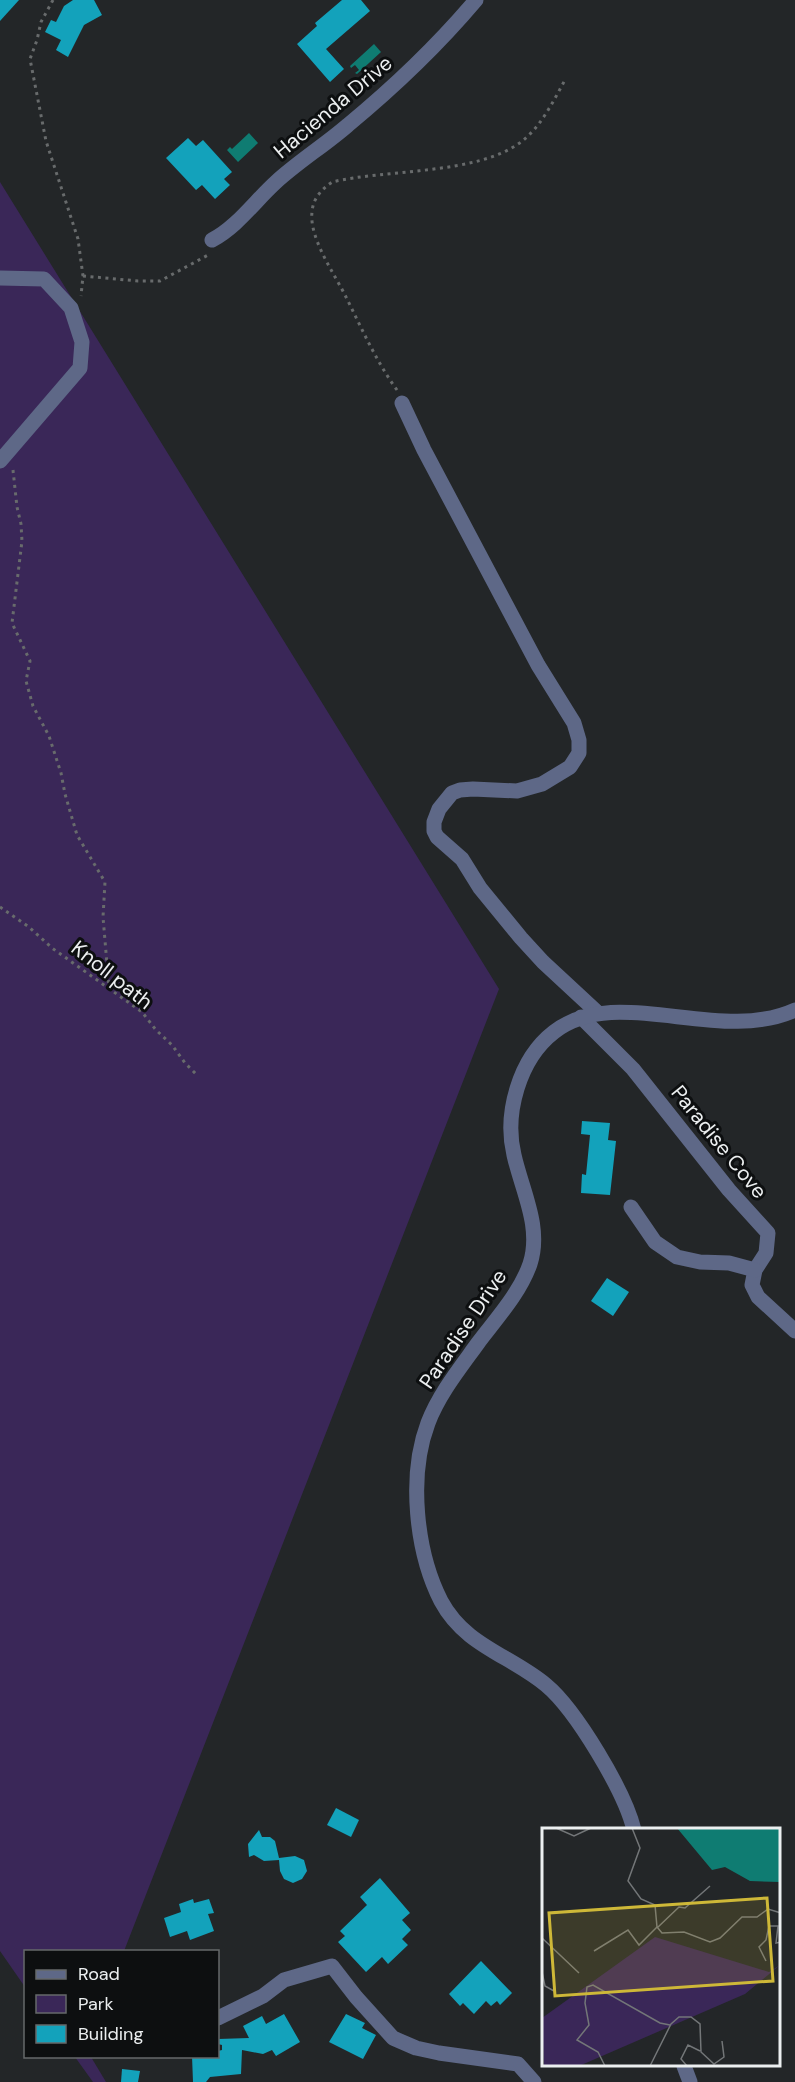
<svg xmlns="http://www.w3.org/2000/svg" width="795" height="2082" font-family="'DM Sans',sans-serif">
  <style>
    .green { fill: #3a2758 }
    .water { fill: #0f7c72 }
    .building { fill: #13a2bb }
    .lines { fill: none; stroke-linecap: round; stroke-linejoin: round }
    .path { stroke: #686b6c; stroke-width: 3; stroke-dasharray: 3 4.5; stroke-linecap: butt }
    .minor { stroke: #5e6887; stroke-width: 15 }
    .labels { text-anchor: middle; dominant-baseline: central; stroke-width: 6; stroke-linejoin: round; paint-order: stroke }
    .street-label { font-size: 21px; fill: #eceff0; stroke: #0d0f10 }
    .inset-road { fill: none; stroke: #737678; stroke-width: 1.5 }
    .view { fill: #ceb838; fill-opacity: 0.15; stroke: #ceb838; stroke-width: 3 }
    .inset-edge { fill: none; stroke: #eceff0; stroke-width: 3 }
  </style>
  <rect width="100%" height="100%" fill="#232628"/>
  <g class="green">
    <polygon points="0,182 499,989 124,1951 26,1952 25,1987 0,1951"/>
    <polygon points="75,2057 91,2057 106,2082 93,2082"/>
  </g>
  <g class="water">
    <polygon points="374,44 381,52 357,74 355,73 359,70 355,65 351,68 350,66"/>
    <polygon points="249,133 258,143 238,162 227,150 230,147 232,149"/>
  </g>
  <g class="building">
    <polygon points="0,0 19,0 0,21"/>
    <polygon points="73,0 94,0 102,15 84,25 68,57 56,50 61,40 45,32 51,20 56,22 64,6"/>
    <polygon points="342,0 361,0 370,11 326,49 344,69 330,82 297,44 317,26 315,23"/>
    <polygon points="188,138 196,146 203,140 232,172 224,179 230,185 215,199 202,185 196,190 166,158"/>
    <polygon points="582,1121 610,1123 608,1140 616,1141 610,1195 581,1193 582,1174 586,1175 590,1135 581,1134"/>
    <polygon points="607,1278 629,1292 613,1316 591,1301"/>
    <polygon points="336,1808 359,1820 351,1837 327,1825"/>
    <polygon points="259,1830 262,1837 270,1837 275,1841 279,1858 295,1856 304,1860 307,1871 302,1879 293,1883 284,1879 280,1871 279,1860 264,1861 254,1855 249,1857 248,1844"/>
    <polygon points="380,1878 410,1913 402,1920 411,1930 402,1939 408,1945 388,1964 382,1957 366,1972 338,1942 345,1936 340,1931 367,1905 360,1897"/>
    <polygon points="193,1899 194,1903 209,1899 214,1913 208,1914 214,1931 190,1940 187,1931 170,1937 164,1918 181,1912 179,1904"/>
    <polygon points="481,1961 512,1993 500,2005 497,2001 491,2006 486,2001 474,2014 463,2003 460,2006 449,1994"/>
    <polygon points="284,2014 300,2042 276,2056 272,2050 263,2054 242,2050 241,2074 210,2077 206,2082 193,2082 192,2056 218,2056 218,2051 222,2050 222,2045 218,2044 218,2039 249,2038 243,2026 262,2016 266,2024"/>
    <polygon points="346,2014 365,2023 362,2028 376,2035 363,2059 329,2042"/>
    <polygon points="122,2069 140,2071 138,2082 121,2082"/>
  </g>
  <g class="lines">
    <g class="path">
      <polyline points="53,0 41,22 37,40 30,59 46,141 78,239 83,276 81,296"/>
      <polyline points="83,276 138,281 160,281 210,254"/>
      <path d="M397,390C376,361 362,329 346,297C334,273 309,238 312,212C313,198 322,189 332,182C386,169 477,175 521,142C541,127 554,100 566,78"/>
      <polyline points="13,470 17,507 21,524 22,541 12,623 30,661 26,681 33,706 49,736 61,773 65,794 77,835 105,882 103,917 109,988"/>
      <polyline points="0,907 29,927 52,948 142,1012 156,1030 172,1045 185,1063 198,1076"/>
    </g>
    <g class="minor">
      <path d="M212,240C237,227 255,201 276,182C299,161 325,145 348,125C394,87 438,45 476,0"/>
      <polyline points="0,278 44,279 71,308 82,342 80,368 0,461"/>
      <polyline points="402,403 424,450 538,665 574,723 579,740 579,753 570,767 542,784 517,791 473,789 460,790 452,793 439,809 434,822 434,831 437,837 462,859 480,888 521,938 543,962 598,1013"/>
      <polyline points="581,1017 633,1069 729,1190 768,1233 766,1253 755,1270 752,1285 758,1297 795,1331"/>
      <polyline points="631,1207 655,1242 677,1257 700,1262 729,1263 755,1270"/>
      <path d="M634,1830C625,1792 576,1710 546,1685C510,1655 465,1646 441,1601C416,1552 408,1476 428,1423C439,1394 460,1368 478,1343C496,1319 520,1293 530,1264C542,1227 522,1191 514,1155C504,1114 519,1059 554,1032C617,983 718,1045 795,1010"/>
      <polyline points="218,2018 263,1996 284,1980 332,1966 356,1997 393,2038 416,2048 439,2053 518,2064 534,2082"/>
      <polyline points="684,2066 690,2082"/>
    </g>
  </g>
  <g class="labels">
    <g class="street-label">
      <text transform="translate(333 107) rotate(-40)">Hacienda Drive</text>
      <text transform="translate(112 975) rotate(38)">Knoll path</text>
      <text transform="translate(719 1142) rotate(51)">Paradise Cove</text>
      <text transform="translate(463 1329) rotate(-56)">Paradise Drive</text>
    </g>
  </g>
  <g transform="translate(542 1828)">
    <rect width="238" height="238" fill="#232628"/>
    <path d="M113,109L227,144L238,137L203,166L37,238H2L0,190Z" fill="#3a2758"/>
    <path d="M135,0H238V54L208,53L183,39L170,42Z" fill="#0f7c72"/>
    <path class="inset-road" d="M14,0L32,8L49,0M90,0L98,20L86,53L99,71L113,77L115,99L120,105L142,104L168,114L178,110L200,89H215L226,81L239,85M115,100L137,79L143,80L168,58M0,110L37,145M52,123L86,102L97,117L115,99M224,133L217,119L224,112L227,98H236L234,115L239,114M0,144L3,158L12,163M63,238L56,224L35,212L47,197L43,175L45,159L51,157L118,195L128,197M108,238L129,196L137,189H149L158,196L159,224L172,236L182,229L180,213M145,238L139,231L146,217L158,223"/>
    <path class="view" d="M225,70L231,153L13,168L7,85Z"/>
    <rect width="238" height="238" class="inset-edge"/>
  </g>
  <rect x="24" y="1950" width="195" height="108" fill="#0d0f10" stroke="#66696a" stroke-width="1.5"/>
  <rect x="36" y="1970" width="30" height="9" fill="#5e6887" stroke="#66696a" stroke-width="1.5"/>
  <text x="78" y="1980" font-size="18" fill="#eceff0">Road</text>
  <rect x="36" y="1995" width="30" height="18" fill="#3a2758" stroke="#66696a" stroke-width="1.5"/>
  <text x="78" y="2010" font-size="18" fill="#eceff0">Park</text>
  <rect x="36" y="2025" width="30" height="18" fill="#13a2bb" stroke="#66696a" stroke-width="1.5"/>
  <text x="78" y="2040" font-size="18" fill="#eceff0">Building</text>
</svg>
